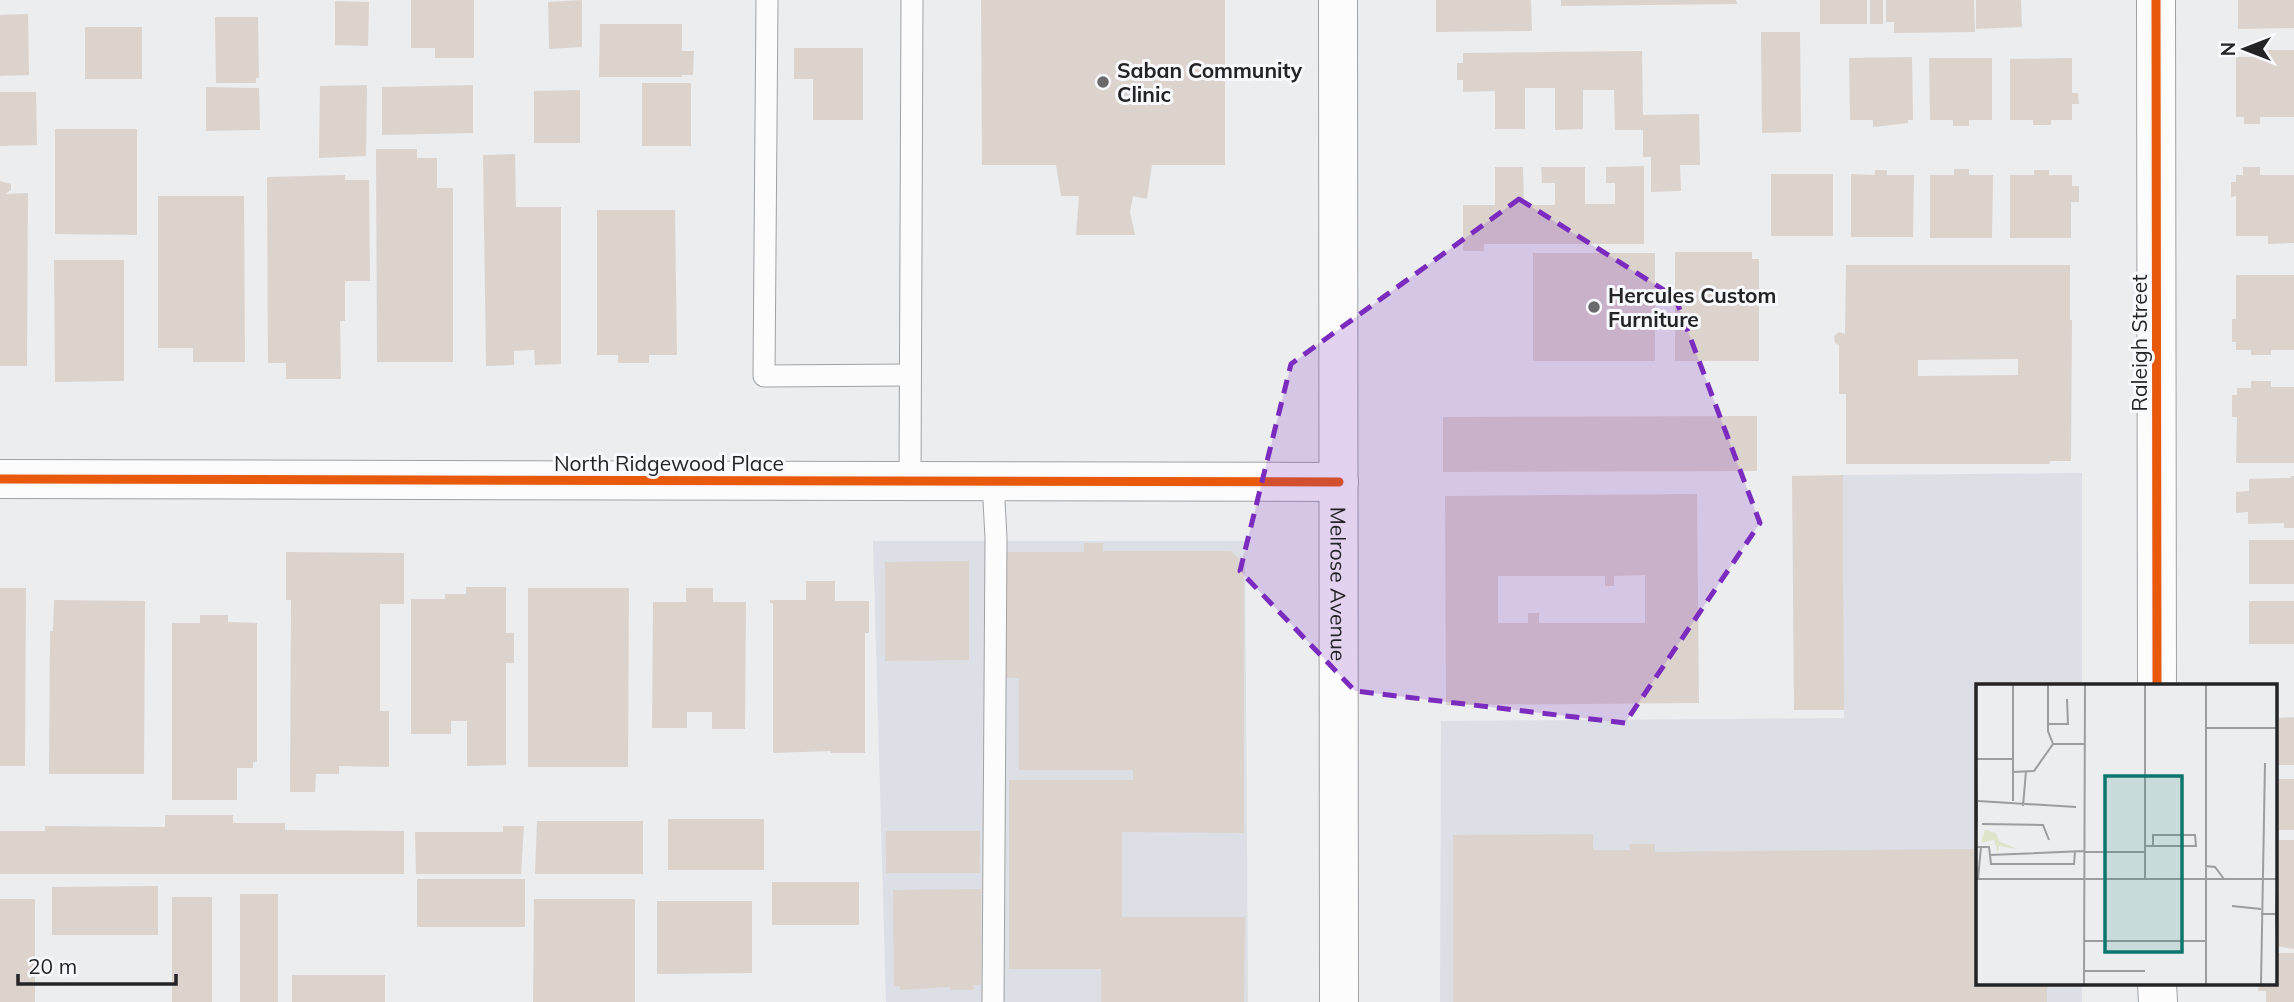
<svg xmlns="http://www.w3.org/2000/svg" width="2294" height="1002" font-family="Mulish,sans-serif">
  <style>
    .built { fill: #dcdfe6 }
    .building { fill: #dcd3cd; fill-rule: evenodd }
    .lines { fill: none; stroke-linecap: round; stroke-linejoin: round }
    .service-casing { stroke: #a1a2a4; stroke-width: 23 }
    .minor-casing { stroke: #a1a2a4; stroke-width: 40 }
    .secondary-casing { stroke: #a1a2a4; stroke-width: 40 }
    .service { stroke: #fcfcfd; stroke-width: 21 }
    .minor { stroke: #fcfcfd; stroke-width: 38 }
    .secondary { stroke: #fcfcfd; stroke-width: 38 }
    .cycleway-casing { stroke: #f8f9fe; stroke-width: 13 }
    .cycleway { stroke: #e8590c; stroke-width: 9 }
    .marked { fill: #7b2cbf; fill-opacity: 0.2; stroke: #7b2cbf; stroke-width: 5; stroke-dasharray: 14 9; stroke-linejoin: round }
    .poi-dot { fill: #6a6a6c; stroke: #f8f9fe; stroke-width: 2.5 }
    .labels { text-anchor: middle; dominant-baseline: central; stroke-width: 6; stroke-linejoin: round; paint-order: stroke }
    .poi-label { font-size: 21px; font-weight: bold; fill: #242426; stroke: #f8f9fe; text-anchor: start }
    .street-label { font-size: 21px; fill: #242426; stroke: #f8f9fe }
    .inset-road { fill: none; stroke: #9b9d9f; stroke-width: 2 }
    .view { fill: #0f766e; fill-opacity: 0.15; stroke: #0f766e; stroke-width: 3.5 }
    .inset-edge { fill: none; stroke: #242426; stroke-width: 3.5 }
  </style>
  <rect width="100%" height="100%" fill="#ebedef"/>
  <g class="built">
    <polygon points="2082,473 2082,685 1977,685 1977,983 2082,983 2082,1002 1440,1002 1441,721 1844,718 1843,475"/>
    <polygon points="873,541 1245,541 1248,1002 886,1002"/>
  </g>
  <g class="building">
    <polygon points="411,0 474,0 474,58 435,58 435,48 411,48"/>
    <polygon points="582,0 582,47 549,49 548,2"/>
    <polygon points="981,0 1225,0 1225,165 1152,165 1147,199 1133,196 1130,212 1135,235 1076,235 1079,196 1061,196 1056,165 982,165"/>
    <polygon points="1436,0 1531,0 1532,31 1436,32"/>
    <polygon points="1561,0 1736,0 1737,4 1561,6"/>
    <rect x="1820" y="0" width="47" height="24"/>
    <rect x="1870" y="0" width="13" height="24"/>
    <polygon points="1886,0 1974,0 1975,32 1894,33 1894,22 1886,22"/>
    <polygon points="1976,0 2021,0 2022,27 1976,29"/>
    <polygon points="2238,0 2294,0 2294,28 2238,29"/>
    <polygon points="335,1 369,2 368,46 335,45"/>
    <polygon points="28,14 29,75 0,76 0,15"/>
    <polygon points="215,17 258,17 259,78 256,78 256,83 216,83"/>
    <polygon points="600,24 682,24 682,51 694,51 693,75 682,75 682,77 599,77"/>
    <rect x="85" y="27" width="57" height="52"/>
    <polygon points="1761,32 1800,32 1801,132 1762,133"/>
    <polygon points="794,48 863,48 863,120 813,120 813,79 794,79"/>
    <polygon points="2266,50 2294,50 2294,117 2260,117 2260,124 2244,124 2244,117 2236,117 2236,57 2266,57"/>
    <polygon points="1642,51 1643,115 1699,114 1700,165 1680,165 1681,191 1651,192 1651,157 1643,157 1643,130 1615,130 1614,90 1583,90 1583,129 1555,130 1555,88 1525,88 1525,129 1495,129 1495,91 1463,92 1463,80 1457,80 1457,63 1463,63 1463,53"/>
    <polygon points="1912,57 1913,120 1908,120 1908,123 1873,127 1873,120 1850,120 1849,58"/>
    <polygon points="1929,58 1992,58 1992,120 1969,120 1969,126 1953,126 1953,120 1930,120"/>
    <polygon points="2072,58 2072,93 2078,93 2079,104 2072,104 2072,120 2051,120 2051,125 2033,125 2033,120 2010,120 2010,59"/>
    <rect x="642" y="83" width="49" height="63"/>
    <polygon points="367,85 366,156 319,158 320,86"/>
    <polygon points="473,85 473,133 382,135 382,87"/>
    <polygon points="206,87 259,88 260,130 206,131"/>
    <polygon points="580,90 580,143 534,143 534,91"/>
    <polygon points="0,92 36,92 37,145 0,146"/>
    <polygon points="55,129 137,129 137,235 55,234"/>
    <polygon points="376,149 417,149 417,158 437,158 437,188 453,188 453,362 377,362"/>
    <polygon points="515,154 516,207 561,207 561,364 535,365 534,350 514,351 514,365 486,366 483,155"/>
    <polygon points="1644,166 1644,244 1484,244 1484,251 1463,251 1463,205 1495,205 1495,167 1523,167 1524,205 1555,205 1555,183 1542,183 1541,167 1585,167 1585,204 1615,204 1615,183 1606,183 1606,167"/>
    <polygon points="2243,167 2260,167 2260,175 2294,175 2294,243 2268,244 2268,236 2236,236 2236,196 2231,197 2231,182 2236,182 2236,175 2243,175"/>
    <polygon points="1954,169 1969,169 1969,175 1993,175 1992,238 1930,238 1930,175 1954,175"/>
    <polygon points="1875,170 1887,170 1887,175 1914,175 1913,237 1851,237 1851,174 1875,175"/>
    <polygon points="2034,170 2049,170 2049,175 2072,175 2072,186 2079,186 2079,202 2071,202 2071,238 2010,238 2010,175 2034,175"/>
    <rect x="1771" y="174" width="62" height="62"/>
    <polygon points="345,175 345,180 369,180 370,281 345,281 345,321 340,321 341,379 286,379 286,363 268,363 267,177"/>
    <polygon points="0,181 11,184 11,190 5,194 28,193 27,366 0,366"/>
    <polygon points="158,196 244,196 245,362 193,362 193,348 158,348"/>
    <polygon points="597,210 675,210 677,355 649,355 649,363 618,363 618,355 597,355"/>
    <polygon points="1675,252 1752,252 1752,259 1759,259 1759,361 1675,361"/>
    <rect x="1533" y="253" width="122" height="108"/>
    <polygon points="54,260 124,260 124,381 55,382"/>
    <path d="M1846,265H2070V320H2072L2071,461H2050V464H1846V394H1839V345L1835,343L1834,336L1839,332L1845,334ZM2018,359V375L1918,376V360Z"/>
    <polygon points="2236,275 2294,275 2294,350 2271,350 2271,355 2251,355 2251,350 2236,350 2236,342 2232,342 2232,319 2236,319"/>
    <polygon points="2251,381 2271,381 2271,387 2294,387 2294,463 2236,463 2237,417 2232,417 2232,395 2237,395 2237,388 2251,388"/>
    <polygon points="1757,416 1757,471 1443,472 1443,417"/>
    <polygon points="1843,475 1844,710 1794,710 1792,476"/>
    <polygon points="2291,476 2294,476 2294,528 2284,528 2284,523 2248,524 2248,512 2236,513 2236,492 2249,491 2249,479 2291,478"/>
    <path d="M1697,494L1699,703L1446,705L1445,496ZM1645,575V623H1539V613H1528V623H1498V576H1605V586H1614V576Z"/>
    <rect x="2249" y="540" width="45" height="44"/>
    <polygon points="1084,543 1103,543 1103,551 1231,551 1244,564 1244,833 1122,832 1122,917 1245,917 1244,1002 1101,1002 1101,969 1009,969 1009,780 1133,780 1133,770 1019,770 1019,678 1006,678 1006,552 1084,552"/>
    <polygon points="286,552 404,553 404,604 380,604 380,711 389,711 389,767 339,766 339,774 316,774 315,792 290,792 291,600 286,600"/>
    <polygon points="969,561 969,660 885,661 885,562"/>
    <polygon points="806,581 835,581 835,601 869,601 869,633 865,633 865,753 831,753 831,751 773,753 773,603 770,603 770,600 806,600"/>
    <polygon points="466,587 506,587 506,633 514,633 514,663 506,663 506,765 467,766 467,721 451,721 451,734 411,734 411,599 445,599 445,594 466,594"/>
    <polygon points="0,588 26,588 25,766 0,766"/>
    <polygon points="528,588 629,588 628,767 528,767"/>
    <polygon points="686,588 713,588 713,602 746,602 745,729 712,729 712,712 687,712 687,728 652,728 653,602 686,602"/>
    <polygon points="54,600 145,601 144,774 49,774 50,631 53,631"/>
    <rect x="2249" y="601" width="45" height="43"/>
    <polygon points="200,615 228,615 228,622 257,623 257,762 253,762 253,768 237,768 237,800 172,800 172,623 200,623"/>
    <polygon points="2294,717 2294,765 2275,765 2275,718"/>
    <rect x="2275" y="779" width="19" height="51"/>
    <polygon points="165,815 233,815 233,823 285,823 285,830 404,831 404,874 0,874 0,831 45,831 45,826 165,827"/>
    <rect x="668" y="819" width="96" height="51"/>
    <polygon points="537,821 643,821 643,874 535,874"/>
    <polygon points="503,826 524,826 521,874 416,874 415,832 503,832"/>
    <rect x="886" y="831" width="94" height="42"/>
    <polygon points="1593,834 1593,850 1630,850 1629,844 1655,844 1655,852 1977,849 1977,983 2047,983 2047,1002 1453,1002 1453,835"/>
    <polygon points="2279,840 2294,840 2294,949 2275,946 2275,894 2278,894"/>
    <rect x="417" y="879" width="108" height="48"/>
    <rect x="772" y="882" width="87" height="43"/>
    <polygon points="158,886 158,935 52,935 52,887"/>
    <polygon points="981,889 981,985 973,985 974,990 950,990 950,987 900,990 900,986 894,986 893,890"/>
    <rect x="240" y="894" width="38" height="108"/>
    <rect x="172" y="897" width="40" height="105"/>
    <rect x="0" y="899" width="35" height="103"/>
    <polygon points="534,899 635,899 635,1002 533,1002"/>
    <polygon points="657,901 752,901 752,973 657,974"/>
    <polygon points="2275,953 2294,953 2294,1002 2266,1002 2266,991 2258,991 2259,983 2275,983"/>
    <rect x="292" y="975" width="93" height="27"/>
  </g>
  <g class="lines">
    <g class="service-casing">
      <g id="service">
        <polyline points="767,0 764,376 910,375"/>
        <polyline points="910,481 912,0"/>
        <polyline points="993,1002 996,538 993,482"/>
      </g>
    </g>
    <g class="minor-casing">
      <g id="minor">
        <polyline points="2156,0 2157,685"/>
        <polyline points="0,479 1339,482"/>
        <polyline points="2157,983 2158,1002"/>
      </g>
    </g>
    <g class="secondary-casing">
      <g id="secondary">
        <path id="s1" d="M1338,0L1339,1002"/>
      </g>
    </g>
    <use href="#service" class="service"/>
    <use href="#minor" class="minor"/>
    <use href="#secondary" class="secondary"/>
    <g class="cycleway-casing">
      <g id="cycleway">
        <polyline points="2156,0 2157,685"/>
        <polyline points="0,479 1339,482"/>
      </g>
    </g>
    <use href="#cycleway" class="cycleway"/>
  </g>
  <path class="marked" d="M1519,199L1675,297L1760,523L1625,723L1355,691L1240,571L1291,364Z"/>
  <g class="poi-dot">
    <circle cx="1103" cy="82" r="7"/>
    <circle cx="1594" cy="307" r="7"/>
  </g>
  <g class="labels">
    <g class="poi-label">
      <text x="1117" y="70">Saban Community<tspan x="1117" dy="24">Clinic</tspan></text>
      <text x="1608" y="295">Hercules Custom<tspan x="1608" dy="24">Furniture</tspan></text>
    </g>
    <g class="street-label">
      <text transform="translate(2139 343) rotate(-90)">Raleigh Street</text>
      <text x="669" y="463">North Ridgewood Place</text>
      <text stroke="none"><textPath href="#s1" startOffset="584">Melrose Avenue</textPath></text>
    </g>
  </g>
  <g transform="translate(1976 684)">
    <rect width="301" height="301" fill="#ebedef"/>
    <path d="M9,146L20,149L23,157L41,165L23,162L22,169L18,156L5,159Z" fill="#dee4ca"/>
    <path class="inset-road" d="M230,1V300M72,40H92L91,15M230,44H301M77,60H109M0,75H37M0,81L1,138M37,88L58,87L77,60L72,47V1M2,117L100,123M37,117V1M47,122L50,87M6,140L67,141L73,156M169,162H220L219,151H177V162M0,163H13L14,171L108,167M108,168H169M14,171L15,180H98L99,167M229,182L239,183L248,195M0,195H301M2,195L5,163M169,195V1M256,222L285,225M285,230H300L301,205M300,230L301,255M108,257H230M108,287H169M108,300L109,1M285,300L289,79"/>
    <path class="view" d="M129,92H206V268H129Z"/>
    <rect width="301" height="301" class="inset-edge"/>
  </g>
  <g transform="translate(2245 49) rotate(270)" stroke="#f8f9fe" stroke-width="5" paint-order="stroke">
  <path d="M0-5L12 26L0 18L-12 26Z" fill="#242426"/>
  <text y="-10" font-size="19" font-weight="bold" text-anchor="middle" fill="#242426">N</text>
  </g>
  <path d="M18 974v10h158v-10" fill="none" stroke="#242426" stroke-width="3.5"/>
  <text x="28" y="974" font-size="21" fill="#242426" stroke="#f8f9fe" stroke-width="5" paint-order="stroke">20 m</text>
</svg>
